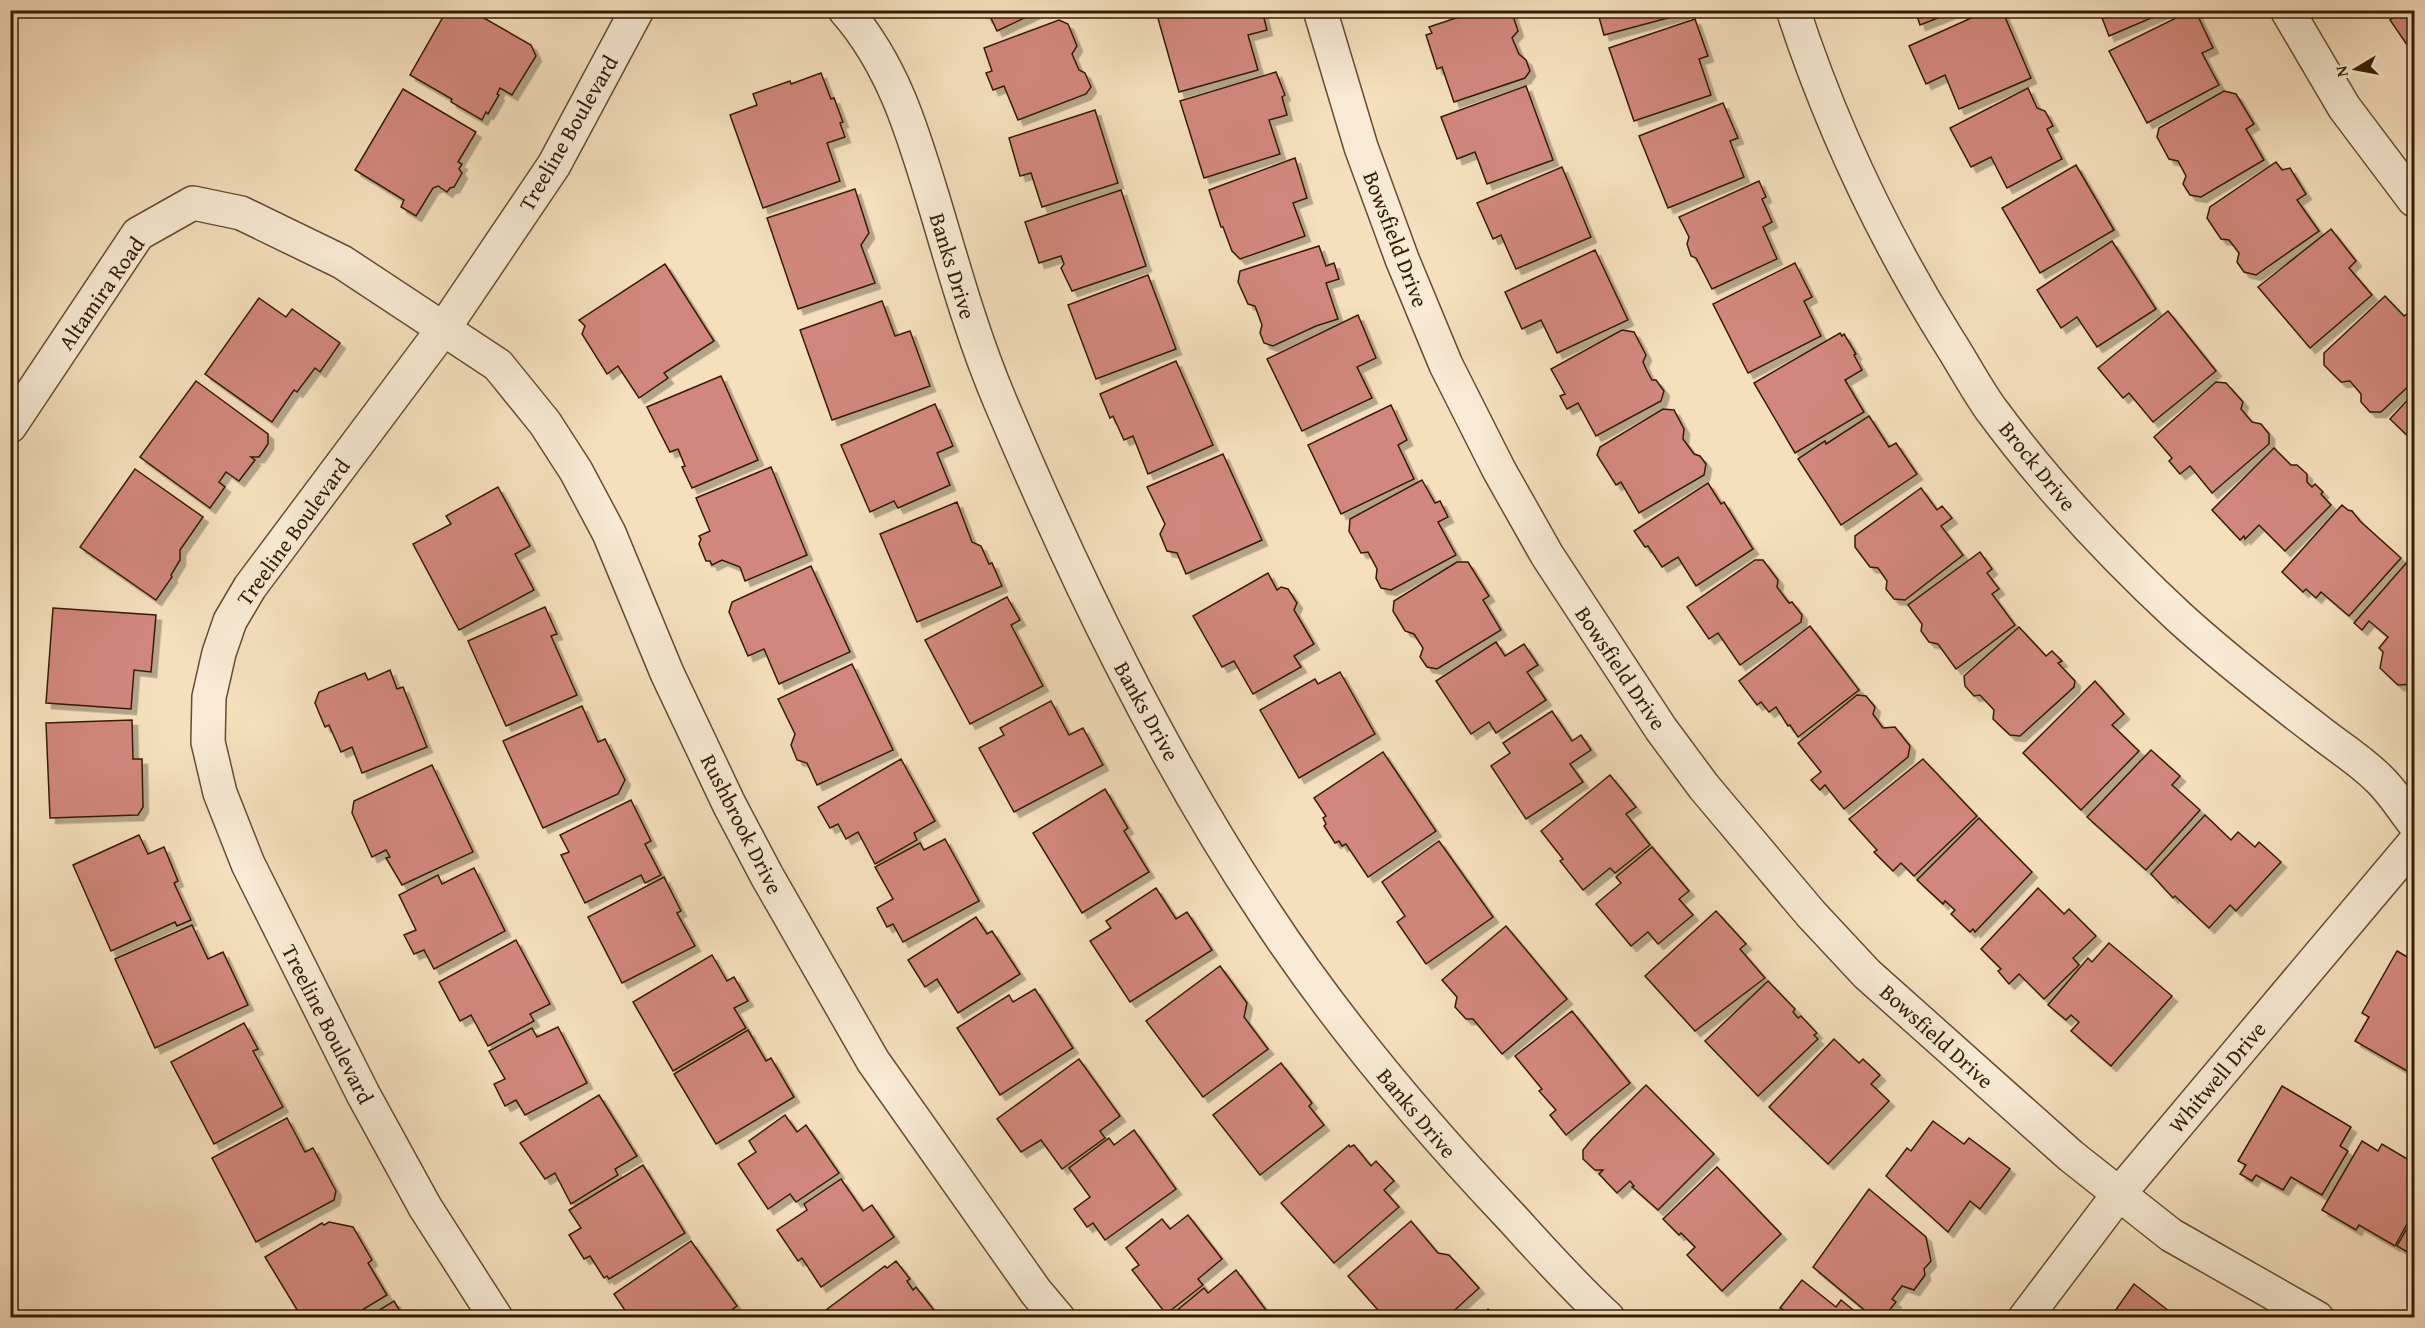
<svg xmlns="http://www.w3.org/2000/svg" width="2425" height="1328" font-family="'Gentium Book Plus',serif">
  <style>
    .building { fill: #d1877d; stroke: #351c04; stroke-width: 1.5; filter: url(#shadow) }
    .lines { fill: none; stroke-linecap: round; stroke-linejoin: round }
    .street-casing { stroke: #654d32; stroke-width: 36 }
    .street { stroke: #f8ead4; stroke-width: 33 }
    .labels { text-anchor: middle; dominant-baseline: central; stroke-width: 5; stroke-linejoin: round; paint-order: stroke }
    .street-label { font-size: 22px; fill: #351c04; stroke: #f8ead4 }
  </style>
  <defs>
    <filter id="shadow"><feDropShadow dx="5.5" dy="5.5" stdDeviation="0" flood-color="#0004"/></filter>
  </defs>
  <rect width="100%" height="100%" fill="#f5dfbd"/>
  <filter id="stains"><feTurbulence type="fractalNoise" baseFrequency=".00333" numOctaves="4"/><feColorMatrix values="0 0 0 0 .2 0 0 0 0 .09 0 0 0 0 .02 0 0 0 .5 -.17"/></filter>
  <radialGradient id="worn" r=".72"><stop offset=".6" stop-color="#630" stop-opacity="0"/><stop offset="1" stop-color="#630" stop-opacity=".3"/></radialGradient>
  <g class="building">
    <polygon points="447,10 470,10 531,45 536,56 512,95 500,88 497,94 499,95 488,114 486,112 482,120 451,102 452,99 410,75"/>
    <polygon points="983,10 1041,10 997,31 990,16 987,18"/>
    <polygon points="1172,10 1248,10 1249,14 1262,10 1267,30 1248,35 1258,70 1179,92 1157,15"/>
    <polygon points="1480,10 1511,10 1518,31 1512,38 1519,54 1526,60 1530,71 1525,78 1454,102 1442,67 1437,69 1426,35 1432,33 1429,27"/>
    <polygon points="1597,10 1682,10 1683,14 1604,35"/>
    <polygon points="1915,10 1958,10 1920,25"/>
    <polygon points="1989,10 2002,10 2031,78 1959,109 1945,75 1926,84 1909,46"/>
    <polygon points="2099,10 2170,10 2109,36"/>
    <polygon points="2192,10 2195,10 2213,48 2202,53 2219,85 2147,123 2109,51"/>
    <polygon points="2404,10 2414,10 2414,55 2390,20"/>
    <polygon points="1695,19 1708,56 1699,59 1711,95 1634,121 1609,48"/>
    <polygon points="1059,20 1068,24 1077,46 1072,54 1079,70 1085,73 1091,87 1086,94 1018,120 1004,86 993,90 986,73 992,71 984,48"/>
    <polygon points="1276,72 1285,95 1282,97 1287,115 1269,120 1280,154 1204,178 1180,101"/>
    <polygon points="821,73 831,99 834,98 843,122 840,123 845,137 827,143 840,181 763,208 730,115 757,105 753,94 790,81 791,84"/>
    <polygon points="1526,86 1553,160 1487,184 1475,152 1457,159 1441,117"/>
    <polygon points="2028,88 2037,108 2045,111 2053,126 2047,129 2062,159 2007,188 1991,157 1971,167 1950,128"/>
    <polygon points="403,89 476,132 458,162 462,164 459,169 462,173 454,187 450,188 447,192 438,186 433,188 416,216 401,207 404,200 355,170"/>
    <polygon points="2224,91 2236,94 2254,124 2246,129 2264,160 2201,197 2190,195 2183,184 2186,176 2178,161 2169,159 2157,137 2159,128"/>
    <polygon points="1723,103 1738,138 1730,141 1744,177 1668,208 1639,136"/>
    <polygon points="1095,110 1118,183 1042,207 1031,173 1020,176 1009,138"/>
    <polygon points="1295,158 1307,198 1293,203 1305,236 1240,259 1232,251 1223,227 1221,227 1209,190"/>
    <polygon points="2276,162 2282,170 2290,168 2306,194 2297,200 2319,231 2256,275 2244,272 2237,262 2239,253 2229,240 2221,239 2207,218 2210,207"/>
    <polygon points="2076,165 2114,230 2040,273 2002,208"/>
    <polygon points="1562,167 1591,237 1516,269 1501,235 1493,239 1477,203"/>
    <polygon points="1759,181 1766,197 1762,199 1772,222 1763,227 1777,259 1712,289 1696,258 1691,256 1687,244 1689,237 1679,217"/>
    <polygon points="855,189 869,233 861,245 875,283 798,309 767,218"/>
    <polygon points="1121,190 1146,266 1072,291 1061,268 1064,264 1061,256 1039,263 1025,222"/>
    <polygon points="2331,229 2356,261 2349,268 2372,295 2310,348 2258,287"/>
    <polygon points="2112,241 2156,309 2097,347 2077,317 2061,328 2037,290"/>
    <polygon points="1319,246 1326,266 1334,263 1339,279 1326,283 1338,319 1316,326 1273,346 1264,343 1260,333 1262,325 1255,306 1248,304 1238,282 1240,271"/>
    <polygon points="1595,250 1628,320 1557,353 1541,320 1522,329 1505,292"/>
    <polygon points="1795,263 1812,297 1804,301 1821,336 1748,373 1713,304"/>
    <polygon points="665,264 714,341 664,373 668,378 639,398 618,366 607,374 582,334 585,326 579,320"/>
    <polygon points="1148,275 1176,349 1096,379 1068,305"/>
    <polygon points="2385,296 2404,316 2408,313 2414,320 2414,328 2409,333 2414,339 2414,381 2381,412 2370,412 2361,402 2361,394 2350,381 2341,382 2324,365 2324,353"/>
    <polygon points="259,298 286,317 292,309 340,343 320,372 315,368 297,392 294,390 272,422 205,374"/>
    <polygon points="882,301 895,336 910,331 930,386 832,420 800,330"/>
    <polygon points="2168,311 2216,371 2153,422 2129,393 2123,398 2098,368"/>
    <polygon points="1358,315 1376,358 1357,367 1372,398 1302,431 1267,359"/>
    <polygon points="1622,330 1634,332 1646,355 1643,362 1647,371 1652,380 1656,380 1664,391 1661,401 1596,436 1578,403 1567,409 1560,396 1565,394 1551,369"/>
    <polygon points="1840,333 1842,336 1844,334 1856,354 1854,355 1862,370 1845,380 1864,412 1795,453 1754,383"/>
    <polygon points="1176,361 1213,445 1148,474 1133,436 1124,440 1113,416 1110,418 1100,394"/>
    <polygon points="721,376 758,460 692,488 682,467 685,466 678,449 670,452 647,407"/>
    <polygon points="196,381 268,434 268,444 259,457 251,457 255,460 239,481 226,472 219,482 225,487 210,508 140,457"/>
    <polygon points="2216,382 2226,383 2243,402 2241,409 2252,422 2261,424 2269,434 2269,444 2212,493 2190,466 2180,474 2169,461 2172,458 2154,437"/>
    <polygon points="2414,393 2414,442 2390,419"/>
    <polygon points="935,404 953,446 937,453 950,485 898,508 894,501 870,512 841,445"/>
    <polygon points="1391,405 1407,440 1398,445 1414,479 1341,514 1308,445"/>
    <polygon points="1663,409 1674,410 1684,429 1683,439 1694,454 1700,456 1706,464 1704,475 1639,513 1621,482 1616,485 1597,455 1600,447"/>
    <polygon points="1869,416 1889,447 1896,443 1917,474 1841,525 1798,459 1825,441 1826,444"/>
    <polygon points="2274,448 2291,465 2297,465 2307,474 2307,482 2312,487 2315,484 2323,492 2321,494 2331,505 2285,551 2259,525 2245,539 2244,536 2240,540 2212,510"/>
    <polygon points="1223,454 1262,540 1186,574 1177,553 1167,551 1160,534 1165,524 1147,487"/>
    <polygon points="771,467 807,555 745,581 740,567 722,560 712,565 710,561 706,561 699,544 701,539 699,536 710,531 696,498"/>
    <polygon points="135,469 203,517 180,550 180,560 171,575 172,577 156,600 80,547"/>
    <polygon points="1422,480 1435,503 1440,501 1448,517 1438,522 1456,555 1391,590 1381,588 1376,578 1377,569 1368,552 1361,553 1349,531 1350,519"/>
    <polygon points="1708,483 1721,504 1724,502 1753,549 1696,586 1678,557 1662,567 1648,546 1645,547 1634,531"/>
    <polygon points="498,487 530,546 515,554 534,590 459,630 413,544 451,524 446,516"/>
    <polygon points="1921,488 1937,510 1942,506 1952,518 1941,526 1963,555 1905,600 1894,599 1886,589 1887,581 1878,568 1870,567 1855,547 1855,536"/>
    <polygon points="957,502 972,542 981,546 989,564 992,563 1002,586 917,622 880,534"/>
    <polygon points="2342,505 2348,510 2352,511 2360,521 2401,558 2349,616 2321,592 2316,598 2306,589 2303,592 2282,572"/>
    <polygon points="1980,552 1992,569 1987,573 1999,589 1992,594 2015,625 1956,669 1938,644 1929,642 1921,631 1922,624 1908,605"/>
    <polygon points="1755,560 1763,560 1778,580 1777,587 1789,603 1792,602 1802,615 1801,622 1740,665 1718,633 1709,639 1687,607"/>
    <polygon points="2408,561 2414,567 2414,684 2398,685 2380,668 2383,652 2379,648 2388,637 2369,621 2362,630 2354,623"/>
    <polygon points="1457,562 1468,562 1489,596 1483,600 1501,630 1437,669 1427,667 1420,657 1423,648 1414,634 1405,631 1393,611 1394,601"/>
    <polygon points="811,566 850,652 779,684 764,649 748,656 729,612 732,602"/>
    <polygon points="1268,573 1277,590 1281,587 1288,589 1297,603 1294,610 1314,644 1294,656 1301,667 1253,694 1234,661 1222,667 1193,616"/>
    <polygon points="1007,597 1020,620 1011,625 1043,686 970,724 925,640"/>
    <polygon points="545,607 557,634 551,636 577,695 506,726 468,641"/>
    <polygon points="53,608 156,615 151,672 134,670 131,709 46,703"/>
    <polygon points="1810,626 1859,690 1798,737 1790,725 1788,726 1776,707 1769,712 1761,702 1757,705 1739,681"/>
    <polygon points="2019,627 2046,656 2052,651 2062,661 2058,663 2075,681 2074,687 2020,736 2010,735 1993,719 1994,710 1980,695 1974,696 1965,686 1964,676"/>
    <polygon points="1496,642 1505,656 1524,644 1538,665 1527,672 1546,700 1496,733 1489,722 1471,734 1436,681"/>
    <polygon points="852,664 893,750 817,785 807,763 797,760 791,745 795,734 778,699"/>
    <polygon points="390,670 397,689 403,687 427,747 362,773 352,747 341,752 329,725 325,727 315,703 319,692 365,673 368,680"/>
    <polygon points="1340,672 1375,734 1299,778 1260,710 1315,679 1318,684"/>
    <polygon points="2095,681 2124,714 2112,725 2139,751 2081,810 2023,753"/>
    <polygon points="1857,695 1866,696 1875,707 1873,714 1883,728 1895,727 1910,746 1908,757 1844,809 1825,785 1820,790 1811,780 1821,772 1798,743"/>
    <polygon points="1051,701 1069,735 1083,728 1103,765 1014,812 979,748 1004,735 1000,728"/>
    <polygon points="582,706 598,742 605,739 625,780 618,794 543,828 503,741"/>
    <polygon points="1552,711 1572,741 1581,735 1591,750 1570,764 1583,782 1526,819 1491,766 1510,753 1503,743"/>
    <polygon points="132,720 133,759 142,759 143,807 138,815 50,818 46,723"/>
    <polygon points="2151,750 2180,776 2172,785 2200,810 2146,870 2087,817"/>
    <polygon points="1383,752 1436,831 1368,877 1346,844 1342,846 1339,841 1335,843 1324,826 1326,824 1323,818 1326,816 1314,798"/>
    <polygon points="901,759 935,821 914,833 917,840 875,864 858,832 846,839 838,824 830,828 818,807"/>
    <polygon points="1923,759 1977,816 1914,876 1901,863 1893,871 1874,852 1877,850 1849,819"/>
    <polygon points="432,765 473,852 402,885 386,858 390,857 386,850 372,857 352,813 354,801"/>
    <polygon points="1610,775 1636,807 1626,814 1650,845 1615,873 1610,868 1583,890 1560,861 1563,859 1541,831"/>
    <polygon points="1105,789 1128,828 1124,831 1149,872 1082,913 1033,833"/>
    <polygon points="631,800 651,841 645,844 661,875 645,883 641,875 585,903 561,855 569,852 560,835"/>
    <polygon points="2205,815 2231,840 2238,832 2255,847 2259,842 2281,862 2236,911 2230,905 2209,928 2175,896 2173,898 2151,874"/>
    <polygon points="1979,818 2032,872 1975,932 1973,929 1970,932 1951,914 1955,910 1945,901 1943,904 1917,880"/>
    <polygon points="139,835 148,854 164,847 178,881 174,883 191,920 177,926 175,922 111,951 73,865"/>
    <polygon points="945,839 979,901 903,942 893,924 887,927 877,908 893,899 875,867 920,843 924,850"/>
    <polygon points="1439,841 1493,917 1426,964 1397,922 1405,916 1382,882"/>
    <polygon points="1652,847 1689,891 1679,899 1693,915 1658,944 1648,932 1631,946 1596,904 1621,883 1616,877"/>
    <polygon points="474,868 505,931 434,969 424,950 414,954 404,935 416,930 399,895 438,875 442,884"/>
    <polygon points="664,877 681,911 677,913 695,946 622,983 588,917"/>
    <polygon points="1156,888 1176,919 1187,912 1212,950 1130,1002 1090,941 1111,928 1106,921"/>
    <polygon points="2038,888 2064,914 2069,909 2096,936 2073,958 2079,965 2044,999 2019,974 2009,984 1998,971 2001,969 1981,949"/>
    <polygon points="1716,911 1746,944 1740,949 1765,978 1695,1031 1645,976"/>
    <polygon points="976,917 987,934 992,931 1020,974 958,1013 937,979 925,987 908,960"/>
    <polygon points="192,925 208,959 223,952 248,1005 155,1048 115,959"/>
    <polygon points="1506,926 1567,999 1502,1054 1473,1019 1466,1019 1455,1007 1457,997 1442,980"/>
    <polygon points="516,940 550,1004 530,1014 534,1021 488,1046 471,1015 460,1021 439,982"/>
    <polygon points="2109,943 2172,996 2111,1066 2071,1031 2079,1022 2071,1015 2066,1020 2048,1005 2088,958 2092,962"/>
    <polygon points="2397,951 2414,961 2414,1075 2355,1041 2369,1017 2362,1013"/>
    <polygon points="712,955 727,981 734,977 748,1001 734,1008 746,1028 673,1071 633,1002"/>
    <polygon points="1220,966 1247,1003 1244,1017 1268,1049 1203,1097 1146,1021"/>
    <polygon points="1768,981 1795,1009 1793,1012 1798,1018 1801,1016 1817,1033 1814,1035 1818,1039 1758,1096 1705,1041"/>
    <polygon points="1035,989 1073,1048 1000,1095 957,1028 1009,995 1013,1002"/>
    <polygon points="1572,1011 1630,1083 1566,1135 1550,1115 1556,1110 1539,1091 1542,1089 1515,1056"/>
    <polygon points="244,1023 258,1049 253,1051 283,1107 214,1144 171,1062"/>
    <polygon points="558,1027 587,1083 525,1115 516,1100 505,1106 494,1084 505,1079 489,1051 532,1028 537,1037"/>
    <polygon points="748,1030 766,1061 771,1058 794,1097 716,1144 674,1074"/>
    <polygon points="1834,1039 1859,1063 1863,1059 1880,1075 1871,1084 1889,1101 1828,1164 1769,1107"/>
    <polygon points="1079,1059 1120,1116 1100,1131 1105,1138 1062,1169 1041,1140 1021,1152 997,1119"/>
    <polygon points="1281,1063 1312,1103 1309,1106 1324,1125 1260,1175 1213,1115"/>
    <polygon points="1646,1085 1714,1154 1658,1210 1632,1187 1634,1186 1630,1181 1617,1193 1599,1174 1603,1170 1595,1170 1583,1159 1583,1150 1592,1139"/>
    <polygon points="2282,1086 2351,1127 2340,1146 2348,1151 2322,1195 2291,1177 2283,1190 2256,1175 2252,1181 2240,1174 2246,1165 2238,1161"/>
    <polygon points="599,1095 637,1156 615,1169 618,1175 571,1204 555,1173 545,1179 520,1143"/>
    <polygon points="785,1115 797,1132 806,1125 839,1173 796,1202 790,1194 768,1209 738,1164 756,1152 749,1141"/>
    <polygon points="287,1118 305,1152 313,1148 336,1191 334,1200 256,1242 212,1158"/>
    <polygon points="1933,1121 1964,1144 1969,1138 2010,1169 1980,1209 1970,1201 1948,1232 1886,1176 1907,1148 1911,1151"/>
    <polygon points="1134,1130 1176,1189 1105,1240 1093,1223 1087,1227 1074,1209 1090,1197 1069,1168 1109,1138 1114,1145"/>
    <polygon points="2362,1141 2378,1151 2382,1144 2414,1163 2414,1194 2412,1199 2414,1200 2414,1211 2395,1246 2359,1225 2356,1230 2322,1210"/>
    <polygon points="1349,1145 1350,1147 1354,1145 1371,1166 1376,1161 1394,1181 1384,1190 1399,1207 1334,1263 1281,1203"/>
    <polygon points="643,1165 685,1233 609,1279 607,1276 604,1278 590,1256 584,1259 569,1235 581,1228 569,1210"/>
    <polygon points="1717,1167 1781,1234 1722,1291 1687,1255 1695,1247 1681,1233 1679,1235 1663,1219"/>
    <polygon points="841,1179 863,1211 872,1205 894,1237 821,1287 802,1258 798,1261 777,1230 807,1210 804,1204"/>
    <polygon points="1869,1189 1926,1237 1931,1261 1924,1269 1925,1275 1914,1290 1902,1286 1892,1299 1896,1302 1883,1318 1874,1318 1813,1267"/>
    <polygon points="1188,1215 1222,1259 1198,1279 1203,1285 1166,1314 1132,1270 1139,1265 1126,1248 1162,1219 1170,1229"/>
    <polygon points="2414,1216 2414,1256 2397,1246"/>
    <polygon points="1411,1221 1438,1253 1449,1255 1479,1288 1446,1318 1385,1318 1348,1276"/>
    <polygon points="329,1222 353,1227 372,1260 368,1263 387,1295 349,1318 302,1318 265,1257 322,1223 324,1225"/>
    <polygon points="691,1241 737,1306 720,1318 630,1318 614,1294"/>
    <polygon points="896,1261 910,1279 907,1281 913,1290 916,1287 940,1318 831,1318 826,1310 885,1266 887,1268"/>
    <polygon points="1236,1270 1272,1318 1169,1317 1204,1288 1208,1293"/>
    <polygon points="1802,1280 1836,1307 1841,1300 1863,1318 1781,1318 1786,1311 1780,1308"/>
    <polygon points="2134,1284 2178,1318 2110,1318"/>
    <polygon points="394,1301 404,1318 366,1318"/>
    <polygon points="1488,1309 1497,1317 1500,1313 1505,1318 1481,1318"/>
  </g>
  <g class="lines">
    <g class="street-casing">
      <g id="street">
        <path d="M845,10C896,68 915,140 937,212C956,276 974,340 1000,401C1075,578 1159,753 1265,913C1337,1023 1422,1123 1512,1218C1543,1252 1574,1287 1608,1318"/>
        <polyline points="1320,10 1361,147 1402,259 1446,365 1499,470 1547,555 1661,729 1704,787 1811,914 1867,974 2071,1156 2171,1235 2317,1318"/>
        <path d="M1793,10C1831,126 1882,234 1946,337C1961,360 1974,385 1990,408C2046,484 2110,553 2179,617C2223,657 2270,694 2317,730C2337,746 2360,760 2378,778C2392,791 2403,809 2414,823"/>
        <polyline points="2287,10 2344,107 2414,200"/>
        <polyline points="10,426 138,234 193,203 241,213 342,262 498,365 545,423 576,471 609,533 667,673 729,804 767,876 873,1061 1036,1292 1058,1318"/>
        <polyline points="496,1318 425,1207 363,1094 248,864 220,793 208,742 209,697 219,653 230,621 250,587 444,328 554,165 637,10"/>
        <polyline points="2025,1318 2118,1195 2414,843"/>
      </g>
    </g>
    <use href="#street" class="street"/>
  </g>
  <g class="labels">
    <g class="street-label">
      <text transform="translate(568 133) rotate(-60)">Treeline Boulevard</text>
      <text transform="translate(1396 239) rotate(69)">Bowsfield Drive</text>
      <text transform="translate(953 266) rotate(73)">Banks Drive</text>
      <text transform="translate(101 293) rotate(-55)">Altamira Road</text>
      <text transform="translate(2038 466) rotate(51)">Brock Drive</text>
      <text transform="translate(293 532) rotate(-54)">Treeline Boulevard</text>
      <text transform="translate(1621 668) rotate(56)">Bowsfield Drive</text>
      <text transform="translate(1147 711) rotate(61)">Banks Drive</text>
      <text transform="translate(742 824) rotate(63)">Rushbrook Drive</text>
      <text transform="translate(328 1024) rotate(63)">Treeline Boulevard</text>
      <text transform="translate(1937 1036) rotate(42)">Bowsfield Drive</text>
      <text transform="translate(2217 1077) rotate(-50)">Whitwell Drive</text>
      <text transform="translate(1417 1113) rotate(50)">Banks Drive</text>
    </g>
  </g>
  <rect width="2425" height="1328" fill="none" stroke="#f5dfbd" stroke-width="36"/>
  <rect x="12" y="12" width="2401" height="1304" fill="none" stroke="#351c04" stroke-width="3"/>
  <rect x="18" y="18" width="2389" height="1292" fill="none" stroke="#351c04" stroke-width="1.5"/>
  <g transform="translate(2356 69) rotate(260)" stroke="#f8ead4" stroke-width="4.5" paint-order="stroke">
  <path d="M0-4.5L10 22L0 15L-10 22Z" fill="#351c04"/>
  <text y="-9" font-size="16" font-weight="bold" text-anchor="middle" fill="#351c04">N</text>
  </g>
  <rect width="100%" height="100%" filter="url(#stains)"/>
  <rect width="100%" height="100%" fill="url(#worn)"/>
</svg>
